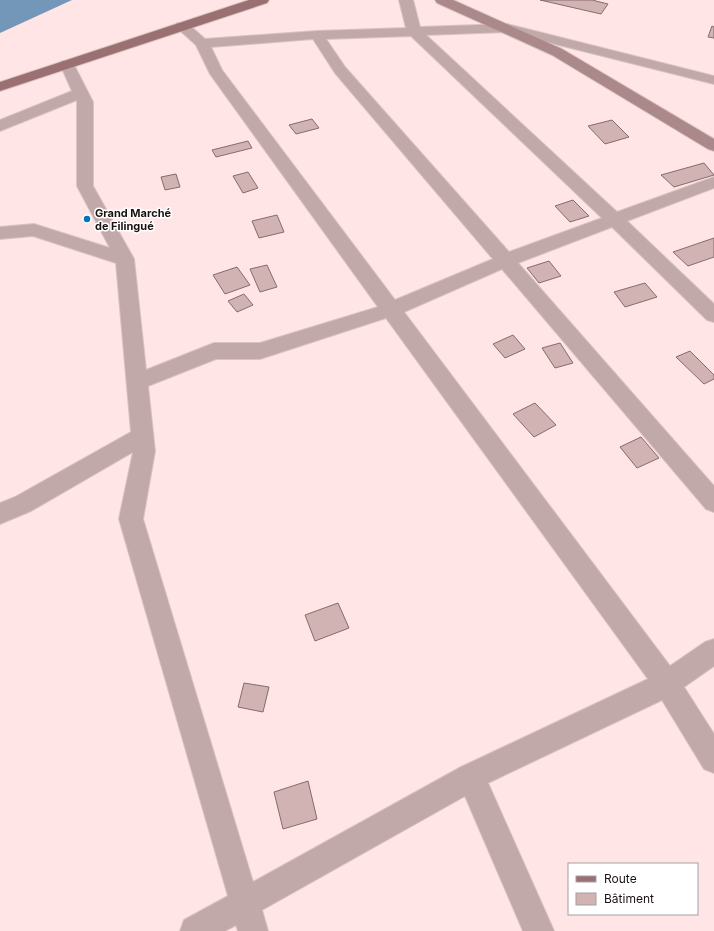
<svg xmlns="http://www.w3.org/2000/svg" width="714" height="931" font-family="Inter,sans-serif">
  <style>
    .water { fill: #7397b9 }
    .building { fill: #d2b3b4; stroke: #876b6c }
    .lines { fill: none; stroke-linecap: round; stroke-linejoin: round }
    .street-casing { stroke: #dbc3c4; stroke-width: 2 }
    .secondary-casing { stroke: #dbc3c4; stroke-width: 2 }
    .primary-casing { stroke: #dbc3c4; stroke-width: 2 }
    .street { fill: #c1a9aa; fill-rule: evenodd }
    .secondary { fill: #ab8889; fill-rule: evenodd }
    .primary { fill: #9b7072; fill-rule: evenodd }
    .poi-dot { fill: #0075bf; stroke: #fff; stroke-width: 1.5 }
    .labels { text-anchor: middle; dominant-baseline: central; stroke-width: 3; stroke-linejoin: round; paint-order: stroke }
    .far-poi-label { font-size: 11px; font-weight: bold; fill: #1d1213; stroke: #fff; text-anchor: start }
  </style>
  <rect width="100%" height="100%" fill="#ffe5e6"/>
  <polygon class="water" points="0,0 72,0 0,33"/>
  <g class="building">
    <polygon points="540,0 592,0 608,4 601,14"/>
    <polygon points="712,26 714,27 714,38 708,37"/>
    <polygon points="312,119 319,128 296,134 289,125"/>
    <polygon points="612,120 629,137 605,144 588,126"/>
    <polygon points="248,141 252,148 216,157 212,150"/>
    <polygon points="704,163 714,175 674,187 661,175"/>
    <polygon points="248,172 258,188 243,193 233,176"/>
    <polygon points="176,174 180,187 165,190 161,177"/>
    <polygon points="573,200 589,216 570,222 555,206"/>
    <polygon points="277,215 284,232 259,238 252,221"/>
    <polygon points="714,238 714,257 688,266 673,252"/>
    <polygon points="549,261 561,276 539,283 527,268"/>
    <polygon points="267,265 277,287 260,292 250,269"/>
    <polygon points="237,267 250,285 225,294 213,275"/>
    <polygon points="645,283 657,297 625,307 614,292"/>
    <polygon points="244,294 253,305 237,312 228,301"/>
    <polygon points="513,335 525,349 505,358 493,344"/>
    <polygon points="560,343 573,363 555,368 542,348"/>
    <polygon points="690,351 714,375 714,379 704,384 676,357"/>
    <polygon points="535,403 556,425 534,437 513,414"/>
    <polygon points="641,437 659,458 637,468 620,447"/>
    <polygon points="338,603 349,628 315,641 305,615"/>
    <polygon points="244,683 269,687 263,712 238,707"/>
    <polygon points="308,781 317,819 283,829 274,792"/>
  </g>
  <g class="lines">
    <g class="street-casing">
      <path id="street" d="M399,0H413L420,27L507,24L714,76V84L507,32L426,35L617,212L714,177V188L627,221L714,304V322L707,320L612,227L518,263L714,486V512L706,509L502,269L404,312L670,666L705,642L714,639V666L684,687L714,734V773L704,769L662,700L488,783L554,931H523L465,796L262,910L268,931H238L236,925L225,931H180L184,920L228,896L119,519L133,452L31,511L0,524V503L15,497L131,432L116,263L33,236L0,239V227L34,224L110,248L77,186V100L0,131V120L72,91L60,64L62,61H72L93,102V186L134,259L146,370L214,343H260L378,307L210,74L196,45L175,26L177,23H187L205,39L317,31L406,28ZM411,36L602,218L509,252L345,67L326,39ZM313,39L335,73L493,259L395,300L222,70L211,47ZM386,318L648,679L461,767L253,882L143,519L155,451L148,386L216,359H260Z"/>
    </g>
    <g class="secondary-casing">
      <polygon id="secondary" points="435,0 453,0 562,49 714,139 714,151 708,149 552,55 437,3"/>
    </g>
    <g class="primary-casing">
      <polygon id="primary" points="249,0 269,0 267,3 0,91 0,82"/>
    </g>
    <use href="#street" class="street"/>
    <use href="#secondary" class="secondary"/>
    <use href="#primary" class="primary"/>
  </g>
  <circle class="poi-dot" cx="87" cy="219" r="4"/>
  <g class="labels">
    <g class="far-poi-label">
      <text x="95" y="213">Grand Marché<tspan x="95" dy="13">de Filingué</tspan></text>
    </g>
  </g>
  <rect x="568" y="863" width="130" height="52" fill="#ffffff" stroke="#a5a0a1"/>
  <rect x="576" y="876" width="20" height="6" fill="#9b7072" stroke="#a5a0a1"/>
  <text x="604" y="883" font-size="12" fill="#1d1213">Route</text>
  <rect x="576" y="893" width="20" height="12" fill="#d2b3b4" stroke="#a5a0a1"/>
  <text x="604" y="903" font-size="12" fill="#1d1213">Bâtiment</text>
</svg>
